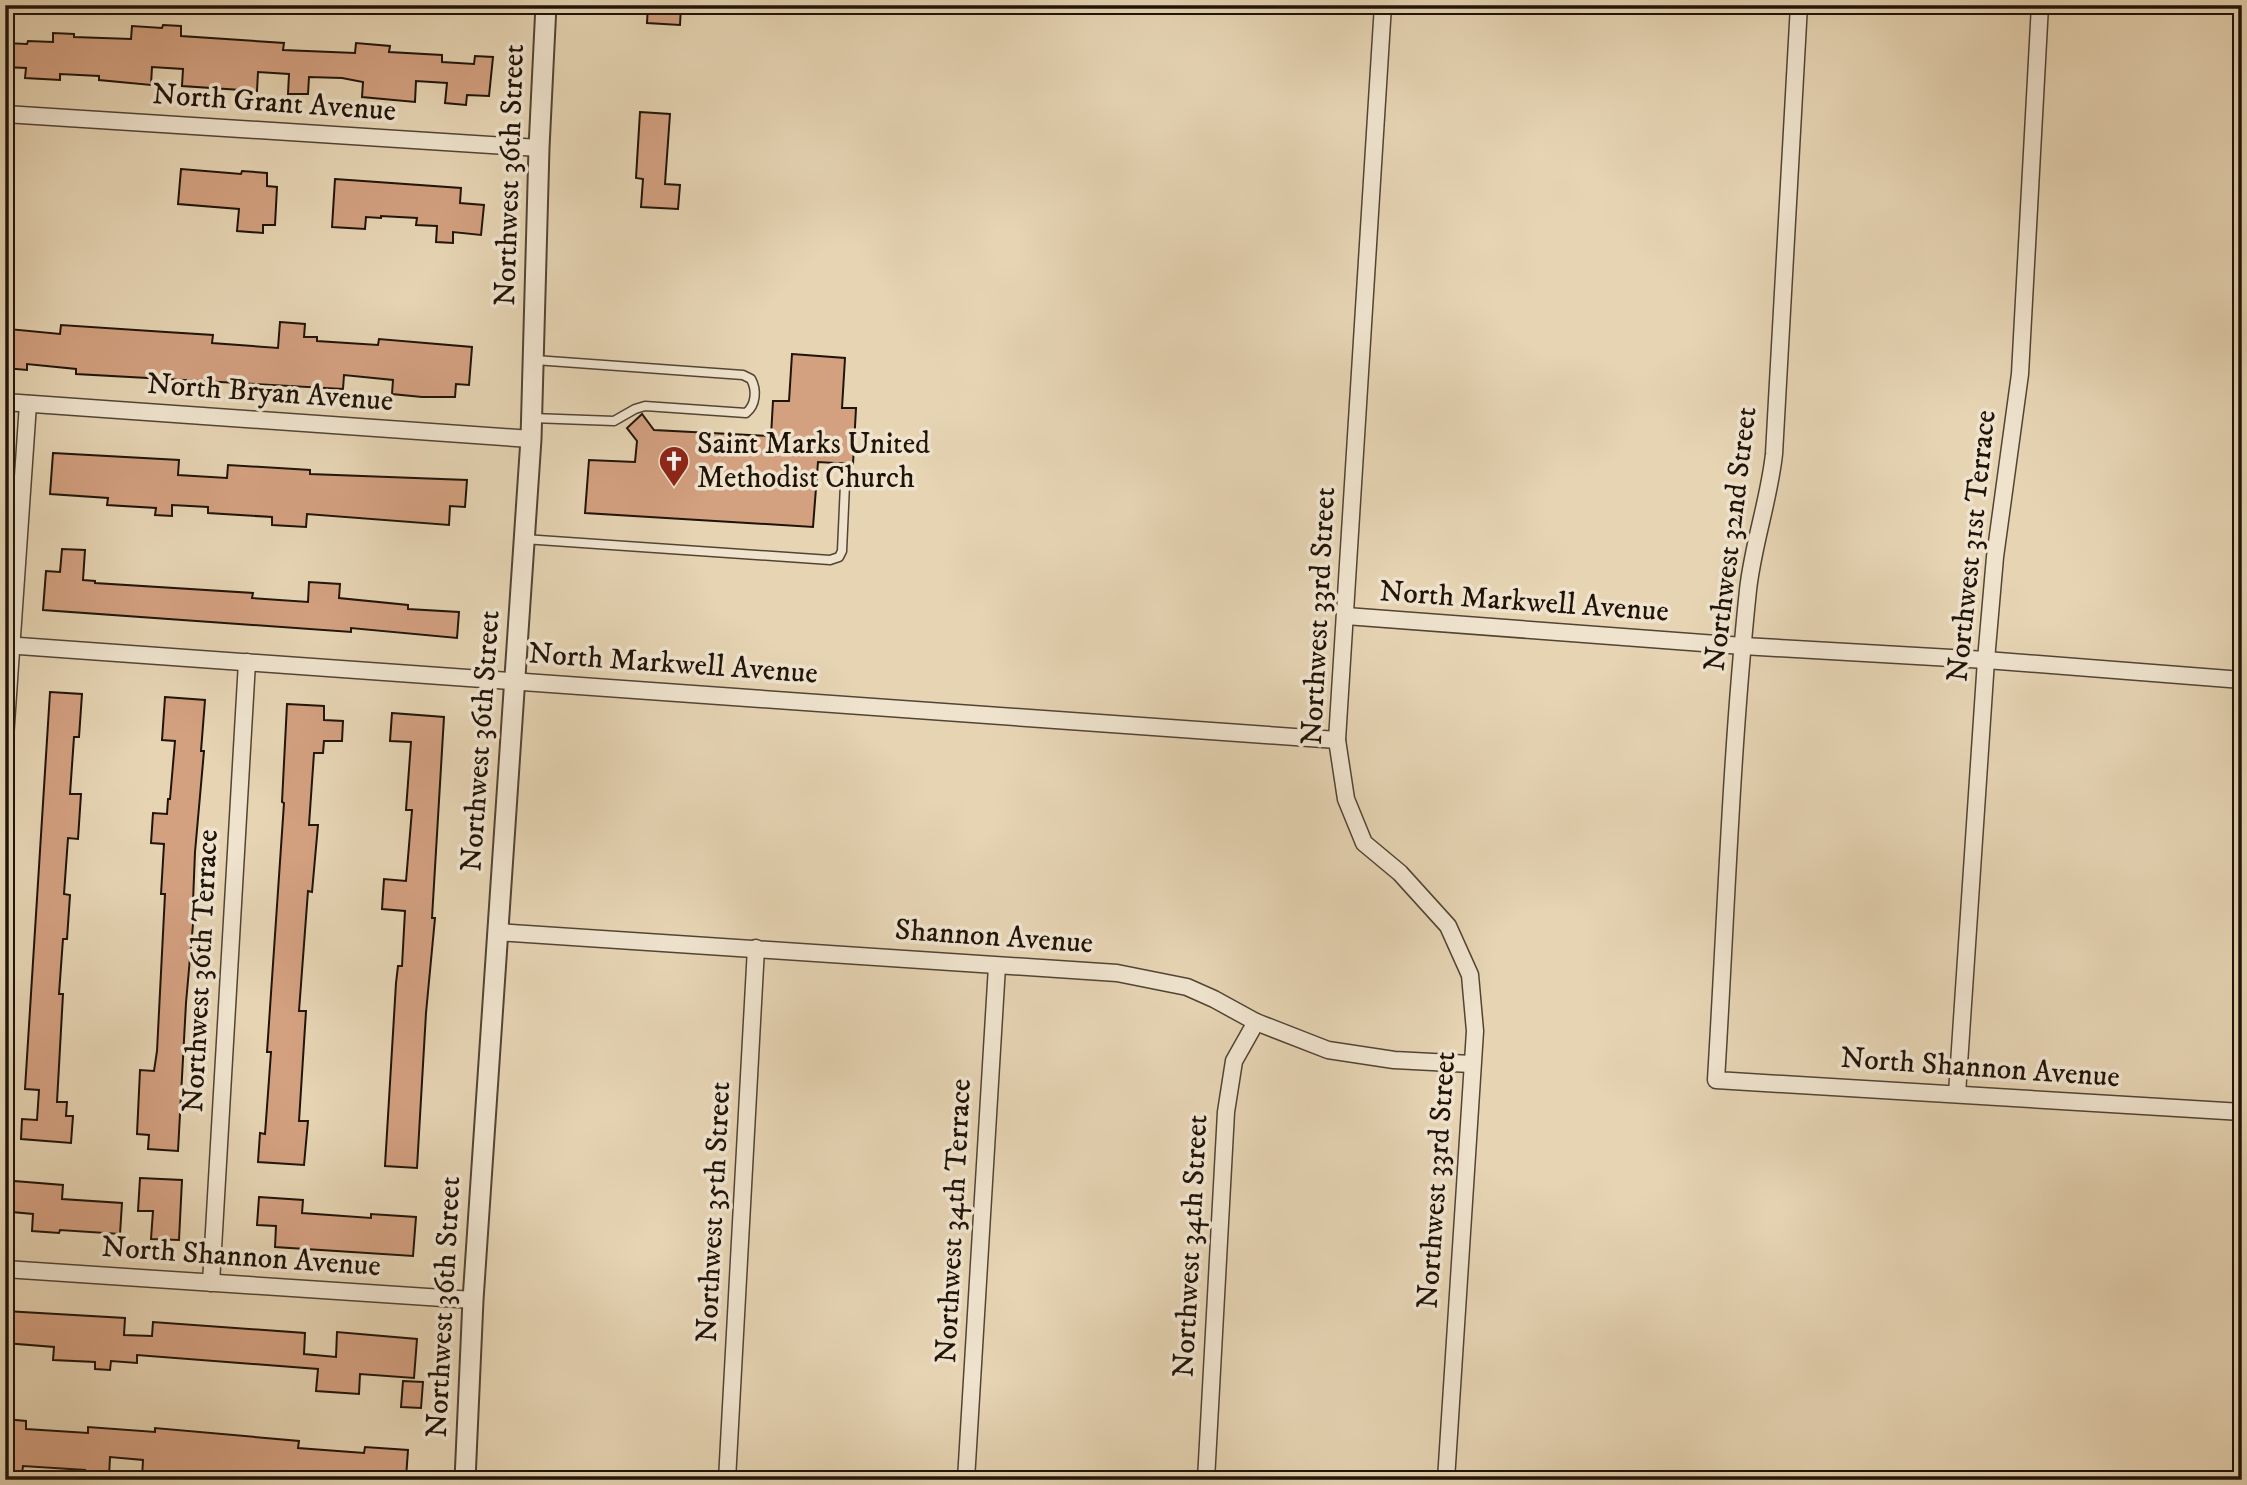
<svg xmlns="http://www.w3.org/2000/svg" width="2247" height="1485" font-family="'IM FELL DW Pica',serif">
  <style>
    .building { fill: #d3a080; stroke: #201409; stroke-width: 2 }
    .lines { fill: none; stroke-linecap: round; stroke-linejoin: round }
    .service-casing { stroke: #524434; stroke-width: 11 }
    .minor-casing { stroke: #524434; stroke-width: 19 }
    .tertiary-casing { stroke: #524434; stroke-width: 23 }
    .service { stroke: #efe3ce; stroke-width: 8 }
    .minor { stroke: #efe3ce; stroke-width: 16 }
    .tertiary { stroke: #efe3ce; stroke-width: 19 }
    .labels { text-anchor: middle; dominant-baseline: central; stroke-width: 7; stroke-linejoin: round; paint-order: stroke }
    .street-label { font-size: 30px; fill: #201409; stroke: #efe3ce }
    .poi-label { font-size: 30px; fill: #201409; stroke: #efe3ce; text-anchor: start }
  </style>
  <rect width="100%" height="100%" fill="#e6d4b3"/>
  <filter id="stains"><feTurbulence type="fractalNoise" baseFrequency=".00286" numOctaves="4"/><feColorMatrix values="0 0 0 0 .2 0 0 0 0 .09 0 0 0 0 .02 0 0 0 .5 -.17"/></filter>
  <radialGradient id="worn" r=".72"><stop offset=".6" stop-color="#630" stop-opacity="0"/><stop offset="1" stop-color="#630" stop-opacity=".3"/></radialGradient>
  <g class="building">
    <polygon points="648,5 681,5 680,25 647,23"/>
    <polygon points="163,25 181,26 181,36 284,43 283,50 355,53 356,43 390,46 389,52 442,55 442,62 474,64 475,56 493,57 489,96 467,95 466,105 445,103 447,83 416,81 415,102 362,97 363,82 342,78 309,77 308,94 288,94 289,74 258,72 257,91 182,86 183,69 152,67 151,85 99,80 99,76 60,74 60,80 25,78 26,68 5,67 5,43 27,44 28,41 53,42 53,33 74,34 74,37 131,39 132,26 162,28"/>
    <polygon points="640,112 670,114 665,184 680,185 678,209 641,207 643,179 636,178"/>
    <polygon points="181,169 241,174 242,171 267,173 267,186 277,187 275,225 263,225 263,233 237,231 239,209 178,204"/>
    <polygon points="335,179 461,188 460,203 484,205 481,235 453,232 453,243 436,242 437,226 416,225 417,218 381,216 381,218 366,217 365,229 332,227"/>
    <polygon points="280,322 305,324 304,337 317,337 317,341 378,345 379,339 472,347 469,385 456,384 455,397 422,397 392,394 393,380 344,375 343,389 76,374 76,369 27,364 27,370 5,368 9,329 60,334 61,325 166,332 213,335 212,343 278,348"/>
    <polygon points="792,354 845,358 842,408 856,408 853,464 818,462 813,527 585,513 589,460 635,462 637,441 627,428 642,414 654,430 771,436 773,401 789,401"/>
    <polygon points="53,453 179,460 178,475 227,478 228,465 310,470 310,474 467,480 465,507 450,506 449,525 307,514 306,527 272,525 272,517 208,513 208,507 172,505 172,516 155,515 156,508 107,505 108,498 50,494"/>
    <polygon points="62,549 85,550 83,580 95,581 95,583 253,593 252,598 308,602 309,582 340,584 339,598 408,605 408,609 459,612 457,638 351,628 351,632 43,610 46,571 60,572"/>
    <polygon points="50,692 82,694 79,737 74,737 70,794 81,794 78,839 68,838 64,894 70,895 67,939 63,939 59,994 63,994 57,1102 67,1102 66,1116 73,1116 71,1143 21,1139 22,1119 37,1120 39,1090 25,1089"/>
    <polygon points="165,697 205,700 201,751 204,751 195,852 193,902 195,902 186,1003 178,1151 148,1149 149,1135 137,1134 140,1070 154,1071 157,1051 165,894 161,894 164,844 151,843 153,813 167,814 168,799 170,799 175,741 162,740"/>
    <polygon points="287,704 324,706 324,720 343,721 342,741 324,741 323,753 314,753 309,825 318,825 312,892 308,891 299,1011 306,1011 299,1121 308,1121 304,1165 258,1162 260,1133 265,1134 271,1052 267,1052 284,803 282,802"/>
    <polygon points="392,713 444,717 432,918 435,918 426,1013 417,1168 385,1166 396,983 398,966 402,966 405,911 382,909 384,879 406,881 412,810 406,810 411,742 390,741"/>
    <polygon points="140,1178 182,1180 179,1240 151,1239 153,1211 138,1211"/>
    <polygon points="14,1181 63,1185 62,1199 122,1203 120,1234 60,1230 59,1233 32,1231 33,1214 12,1212"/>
    <polygon points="259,1197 303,1200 302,1213 371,1218 371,1214 416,1217 413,1256 275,1247 276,1226 257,1225"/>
    <polygon points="5,1311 125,1318 124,1335 152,1336 153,1322 305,1333 304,1354 336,1357 337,1332 417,1339 414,1378 360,1374 359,1394 316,1391 318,1369 137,1355 137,1363 111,1361 110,1370 95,1369 95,1362 53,1360 54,1347 5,1343"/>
    <polygon points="403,1381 423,1382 421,1408 401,1407"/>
    <polygon points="5,1419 26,1421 26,1429 88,1433 88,1427 155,1432 155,1428 299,1441 298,1448 364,1453 365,1447 408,1450 406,1478 142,1478 143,1460 110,1457 109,1477 85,1476 85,1470 23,1466 22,1474 5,1473"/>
  </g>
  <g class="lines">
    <g class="service-casing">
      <g id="service">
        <path d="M532,418L614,421L635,409L645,406L746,413C756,405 757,390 751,379L743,375L535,360"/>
        <polyline points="524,539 830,560 839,557 842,551 845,484"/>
      </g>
    </g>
    <g class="minor-casing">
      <g id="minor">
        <polyline points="1383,5 1337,740 1346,799 1364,843 1400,873 1448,926 1470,975 1475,1031 1446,1480"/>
        <path d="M1799,5L1774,454C1769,500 1753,544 1748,590C1731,752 1726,917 1716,1080L2242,1112"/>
        <polyline points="5,114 539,148"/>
        <polyline points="5,402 531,439"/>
        <polyline points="1346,616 1743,646 1986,660 2242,680"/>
        <polyline points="5,645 1337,740"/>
        <polyline points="5,738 28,404"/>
        <polyline points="497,932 1117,973 1187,987 1214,999 1256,1022 1328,1050 1394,1060 1471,1064"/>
        <polyline points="1957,1094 1986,660 1995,557 2020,374 2040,5"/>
        <polyline points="5,1269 473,1300"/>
        <polyline points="211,1283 247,662"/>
        <polyline points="727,1480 756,948"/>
        <polyline points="966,1480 997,966"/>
        <polyline points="1206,1480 1226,1112 1234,1061 1256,1022"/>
      </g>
    </g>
    <g class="tertiary-casing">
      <polyline id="tertiary" points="465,1480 473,1300 531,439 539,148 546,5"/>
    </g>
    <use href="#service" class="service"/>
    <use href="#minor" class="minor"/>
    <use href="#tertiary" class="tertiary"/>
  </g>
  <defs>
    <g id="church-pin" transform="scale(1.575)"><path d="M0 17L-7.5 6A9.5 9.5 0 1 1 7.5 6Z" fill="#8f2418" stroke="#efe3ce"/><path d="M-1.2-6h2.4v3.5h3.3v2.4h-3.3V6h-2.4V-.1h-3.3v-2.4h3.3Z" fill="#fff"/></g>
  </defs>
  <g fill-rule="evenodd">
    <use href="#church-pin" x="674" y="461"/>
  </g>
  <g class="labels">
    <g class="street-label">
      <text transform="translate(274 103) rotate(4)">North Grant Avenue</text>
      <text transform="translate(510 175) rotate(-88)">Northwest 36th Street</text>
      <text transform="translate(270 393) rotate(4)">North Bryan Avenue</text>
      <text transform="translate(1731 539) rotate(-83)">Northwest 32nd Street</text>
      <text transform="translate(1972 546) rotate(-84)">Northwest 31st Terrace</text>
      <text transform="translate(1524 602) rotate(4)">North Markwell Avenue</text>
      <text transform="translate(1319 616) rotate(-87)">Northwest 33rd Street</text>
      <text transform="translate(673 664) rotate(4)">North Markwell Avenue</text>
      <text transform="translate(481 741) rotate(-86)">Northwest 36th Street</text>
      <text transform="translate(994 937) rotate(4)">Shannon Avenue</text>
      <text transform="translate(201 971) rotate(-87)">Northwest 36th Terrace</text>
      <text transform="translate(1980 1068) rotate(4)">North Shannon Avenue</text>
      <text transform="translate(1437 1180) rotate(-86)">Northwest 33rd Street</text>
      <text transform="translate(714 1212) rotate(-87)">Northwest 35th Street</text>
      <text transform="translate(954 1221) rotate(-87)">Northwest 34th Terrace</text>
      <text transform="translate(1191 1246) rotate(-87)">Northwest 34th Street</text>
      <text transform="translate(241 1257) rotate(4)">North Shannon Avenue</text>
      <text transform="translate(444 1307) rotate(-87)">Northwest 36th Street</text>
    </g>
    <g class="poi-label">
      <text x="697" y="444">Saint Marks United<tspan x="697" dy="34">Methodist Church</tspan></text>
    </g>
  </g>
  <rect width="2247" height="1485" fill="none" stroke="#e6d4b3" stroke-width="28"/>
  <rect x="7" y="7" width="2233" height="1471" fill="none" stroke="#201409" stroke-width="3.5"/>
  <rect x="14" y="14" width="2219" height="1457" fill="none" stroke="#201409" stroke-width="2"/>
  <rect width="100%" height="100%" filter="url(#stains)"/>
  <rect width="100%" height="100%" fill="url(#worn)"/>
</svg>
